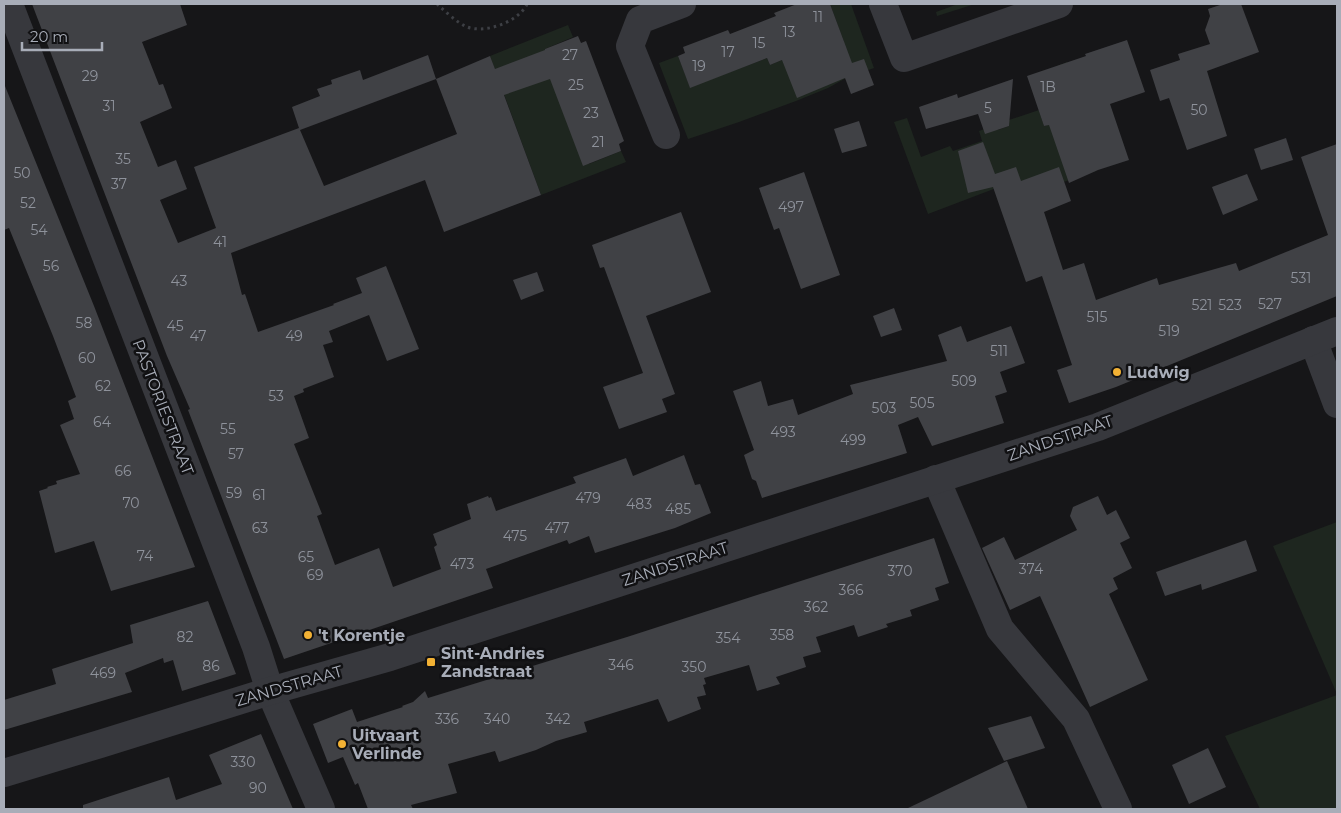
<svg xmlns="http://www.w3.org/2000/svg" width="1341" height="813" font-family="Montserrat,sans-serif">
  <style>
    .green { fill: #1e261f }
    .building { fill: #404145; fill-rule: evenodd }
    .lines { fill: none; stroke-linecap: round; stroke-linejoin: round }
    .path { stroke: #3d3f44; stroke-width: 3; stroke-dasharray: 2.5 4; stroke-linecap: butt }
    .minor { stroke: #37383d; stroke-width: 28 }
    .poi-dot { fill: #f2b134; stroke: #111113; stroke-width: 2 }
    .labels { text-anchor: middle; dominant-baseline: central; stroke-width: 5; stroke-linejoin: round; paint-order: stroke }
    .number-label { font-size: 14px; fill: #8e929b }
    .poi-label { font-size: 16px; font-weight: bold; fill: #a8adb8; stroke: #111113; text-anchor: start }
    .street-label { font-size: 16px; fill: #a8adb8; stroke: #111113 }
  </style>
  <rect width="100%" height="100%" fill="#161618"/>
  <g class="green">
    <polygon points="830,4 851,4 874,68 846,78 828,88 796,101 739,122 688,139 659,63 678,56 690,87 767,58 770,65 782,60 780,53 844,42"/>
    <polygon points="958,4 975,4 937,16 936,12"/>
    <polygon points="568,25 573,37 545,49 567,123 578,150 583,149 589,164 621,151 626,162 541,195 490,56"/>
    <polygon points="1067,62 1093,138 1096,171 1040,190 999,187 928,214 894,122 907,118 921,157 950,146 953,151 982,141 979,131 996,125 998,130 1009,126 1009,120 1039,110 1044,126 1071,118 1057,66"/>
    <polygon points="1337,522 1337,694 1273,546"/>
    <polygon points="1337,695 1337,809 1260,809 1225,736"/>
  </g>
  <g class="building">
    <path d="M32,4H180L187,25L142,42L159,85L163,84L172,108L140,122L158,167L176,160L187,189L160,200L178,243L216,228L194,167L299,128L292,107L320,96L317,89L332,84L331,80L360,70L363,80L428,55L436,79L490,56L495,69L545,50V49L578,36L581,43L586,41L624,141L619,144L621,151L583,166L550,79L504,95L541,195L444,232L425,180L231,253L242,295L245,294L258,332L334,305L333,304L362,293L356,278L386,266L419,349L387,361L369,315L329,331L333,342L323,345L334,377L303,389L304,392L294,396L309,438L294,444L322,514L317,516L335,565L379,548L393,587L441,569L434,547L437,545L433,534L471,519L467,504L488,496L489,498L491,497L496,511L576,483L573,477L626,458L633,476L684,455L695,485L700,484L711,513L675,528L595,553L589,536L569,544L567,540L486,569L493,588L284,659L188,410L190,409L167,356ZM436,79L457,134L324,186L300,130Z"/>
    <polygon points="797,4 830,4 852,63 864,59 874,85 851,94 845,78 797,98 782,60 770,65 767,58 690,88 678,56 685,53 683,47 728,30 730,34 776,16 774,13"/>
    <polygon points="1223,4 1241,4 1259,52 1207,71 1227,136 1187,150 1169,98 1160,101 1150,70 1180,60 1178,54 1210,44 1205,30 1210,16 1208,9"/>
    <polygon points="1127,40 1145,92 1110,104 1129,160 1098,170 1069,183 1049,125 1044,126 1027,76 1086,56 1085,54"/>
    <polygon points="1013,79 1009,126 985,134 978,114 926,129 919,107 957,94 958,98"/>
    <polygon points="4,86 5,86 94,306 195,567 111,591 94,541 55,553 39,491 48,488 47,487 57,484 56,481 80,474 60,425 74,419 68,401 76,397 53,336 9,228 4,230"/>
    <polygon points="859,121 867,146 842,153 834,129"/>
    <polygon points="1286,138 1293,160 1261,170 1254,149"/>
    <polygon points="983,142 995,174 1016,167 1021,181 1059,167 1071,201 1044,212 1063,270 1084,263 1096,300 1157,278 1159,285 1236,263 1239,271 1328,235 1301,157 1337,144 1337,296 1116,387 1069,403 1057,370 1072,365 1042,276 1026,282 993,187 968,193 958,151"/>
    <polygon points="804,172 840,275 801,289 779,228 774,230 759,188"/>
    <polygon points="1247,174 1258,200 1223,215 1212,187"/>
    <polygon points="681,212 711,292 646,316 675,394 662,399 667,412 619,429 603,387 643,373 604,267 600,268 592,245"/>
    <polygon points="537,272 544,291 521,300 513,280"/>
    <polygon points="894,308 902,330 881,337 873,316"/>
    <polygon points="961,326 967,342 1011,326 1025,363 1000,372 1007,392 995,396 1004,423 932,446 918,417 898,425 907,453 762,498 756,481 752,479 744,455 754,450 733,391 761,381 768,406 793,399 798,415 853,394 850,385 947,361 938,335"/>
    <polygon points="1098,496 1107,515 1116,510 1130,538 1120,543 1132,568 1113,578 1118,589 1109,594 1148,680 1090,707 1040,596 1010,610 982,548 1004,537 1015,560 1077,530 1070,516 1073,507"/>
    <polygon points="934,538 949,583 935,588 939,600 910,610 912,616 886,624 888,627 858,637 854,625 816,637 821,652 803,657 806,667 776,677 780,684 757,691 749,665 704,678 706,684 703,685 706,695 697,697 701,709 668,722 658,699 584,722 587,732 556,741 536,750 499,762 495,751 448,764 457,793 411,805 413,809 368,809 358,783 355,785 343,757 328,763 313,724 352,709 357,722 403,707 402,706 413,702 425,691 428,698 627,637"/>
    <polygon points="1246,540 1257,571 1202,590 1201,584 1165,596 1156,572"/>
    <polygon points="208,601 236,674 182,691 173,660 164,663 163,658 125,673 132,692 4,730 4,700 56,684 52,669 133,643 130,625"/>
    <polygon points="1031,716 1045,748 1004,761 988,728"/>
    <polygon points="261,734 293,809 83,809 83,805 169,777 176,800 222,784 209,755"/>
    <polygon points="1208,748 1226,787 1189,804 1172,765"/>
    <polygon points="1007,761 1028,809 906,809"/>
  </g>
  <g class="lines">
    <path class="path" d="M437,4C445,11 455,21 465,26C483,35 519,22 527,4"/>
    <g class="minor">
      <polyline points="9,4 256,647 270,691 321,809"/>
      <polyline points="883,4 904,58 1059,4"/>
      <polyline points="666,135 630,46 640,20 682,4"/>
      <polyline points="1313,340 1337,404"/>
      <polyline points="936,479 1000,629 1076,719 1118,809"/>
      <polyline points="4,773 100,744 270,691 390,657 1098,427 1337,331"/>
    </g>
  </g>
  <g class="poi-dot">
    <circle cx="1117" cy="372" r="5"/>
    <circle cx="308" cy="635" r="5"/>
    <rect x="426" y="657" width="10" height="10" rx="2.5"/>
    <circle cx="342" cy="744" r="5"/>
  </g>
  <g class="labels">
    <g class="number-label">
      <text x="818" y="17">11</text>
      <text x="789" y="32">13</text>
      <text x="759" y="43">15</text>
      <text x="728" y="52">17</text>
      <text x="570" y="55">27</text>
      <text x="699" y="66">19</text>
      <text x="90" y="76">29</text>
      <text x="576" y="85">25</text>
      <text x="1048" y="87">1B</text>
      <text x="109" y="106">31</text>
      <text x="988" y="108">5</text>
      <text x="1199" y="110">50</text>
      <text x="591" y="113">23</text>
      <text x="598" y="142">21</text>
      <text x="123" y="159">35</text>
      <text x="22" y="173">50</text>
      <text x="119" y="184">37</text>
      <text x="28" y="203">52</text>
      <text x="791" y="207">497</text>
      <text x="39" y="230">54</text>
      <text x="220" y="242">41</text>
      <text x="51" y="266">56</text>
      <text x="1301" y="278">531</text>
      <text x="179" y="281">43</text>
      <text x="1270" y="304">527</text>
      <text x="1202" y="305">521</text>
      <text x="1230" y="305">523</text>
      <text x="1097" y="317">515</text>
      <text x="84" y="323">58</text>
      <text x="175" y="326">45</text>
      <text x="1169" y="331">519</text>
      <text x="198" y="336">47</text>
      <text x="294" y="336">49</text>
      <text x="999" y="351">511</text>
      <text x="87" y="358">60</text>
      <text x="964" y="381">509</text>
      <text x="103" y="386">62</text>
      <text x="276" y="396">53</text>
      <text x="922" y="403">505</text>
      <text x="884" y="408">503</text>
      <text x="102" y="422">64</text>
      <text x="228" y="429">55</text>
      <text x="783" y="432">493</text>
      <text x="853" y="440">499</text>
      <text x="236" y="454">57</text>
      <text x="123" y="471">66</text>
      <text x="234" y="493">59</text>
      <text x="259" y="495">61</text>
      <text x="588" y="498">479</text>
      <text x="131" y="503">70</text>
      <text x="639" y="504">483</text>
      <text x="678" y="509">485</text>
      <text x="260" y="528">63</text>
      <text x="557" y="528">477</text>
      <text x="515" y="536">475</text>
      <text x="145" y="556">74</text>
      <text x="306" y="557">65</text>
      <text x="462" y="564">473</text>
      <text x="1031" y="569">374</text>
      <text x="900" y="571">370</text>
      <text x="315" y="575">69</text>
      <text x="851" y="590">366</text>
      <text x="816" y="607">362</text>
      <text x="782" y="635">358</text>
      <text x="185" y="637">82</text>
      <text x="728" y="638">354</text>
      <text x="621" y="665">346</text>
      <text x="211" y="666">86</text>
      <text x="694" y="667">350</text>
      <text x="103" y="673">469</text>
      <text x="447" y="719">336</text>
      <text x="497" y="719">340</text>
      <text x="558" y="719">342</text>
      <text x="243" y="762">330</text>
      <text x="258" y="788">90</text>
    </g>
    <g class="poi-label">
      <text x="1127" y="372">Ludwig</text>
      <text x="318" y="635">'t Korentje</text>
      <text x="441" y="653">Sint-Andries<tspan x="441" dy="18">Zandstraat</tspan></text>
      <text x="352" y="735">Uitvaart<tspan x="352" dy="18">Verlinde</tspan></text>
    </g>
    <g class="street-label">
      <text transform="translate(163 407) rotate(69)">PASTORIESTRAAT</text>
      <text transform="translate(1060 438) rotate(-19)">ZANDSTRAAT</text>
      <text transform="translate(675 564) rotate(-18)">ZANDSTRAAT</text>
      <text transform="translate(289 686) rotate(-16)">ZANDSTRAAT</text>
    </g>
  </g>
  <rect width="1341" height="813" fill="none" stroke="#a8adb8" stroke-width="10"/>
  <path d="M22 42v8h80v-8" fill="none" stroke="#a8adb8" stroke-width="2.5"/>
  <text x="30" y="42" font-size="15" fill="#a8adb8" stroke="#111113" stroke-width="4" paint-order="stroke">20 m</text>
</svg>
